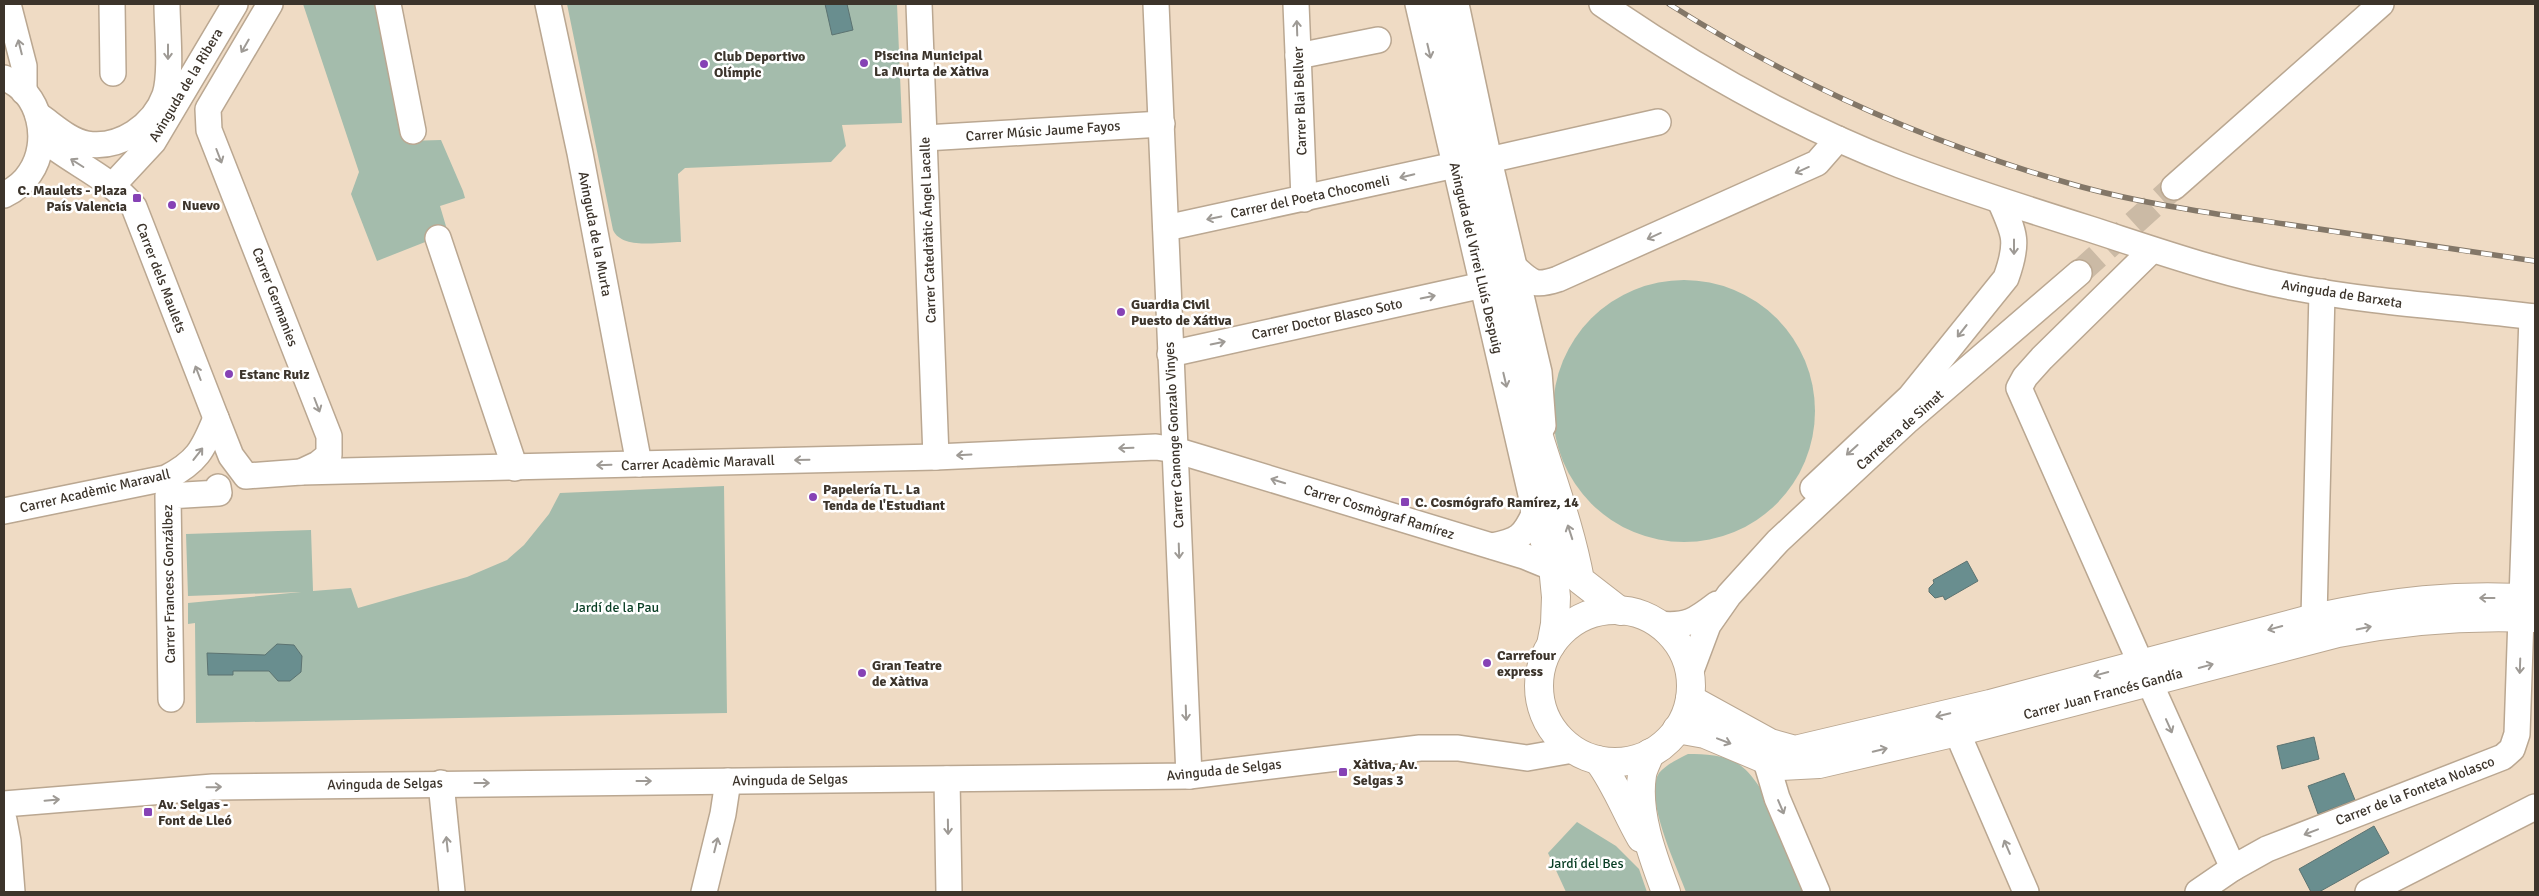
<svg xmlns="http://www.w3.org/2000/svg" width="2539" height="896" font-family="Signika,sans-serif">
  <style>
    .green { fill: #a4bcac }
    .water { fill: #698e8f; stroke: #5c7371 }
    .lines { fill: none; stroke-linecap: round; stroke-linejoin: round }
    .minor-tunnel { stroke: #cbbaa5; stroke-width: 25; stroke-dasharray: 25 12; stroke-linecap: butt }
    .minor-casing { stroke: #baa791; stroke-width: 28 }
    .major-casing { stroke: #baa791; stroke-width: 30 }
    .minor { stroke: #fff; stroke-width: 25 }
    .major { stroke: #fff; stroke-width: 28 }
    .rail-casing { stroke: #837768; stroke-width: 5.5 }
    .rail { stroke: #fff; stroke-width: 4; stroke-dasharray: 11; stroke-linecap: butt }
    .oneway { stroke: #9e9a95 }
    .poi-dot { fill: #8642b5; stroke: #fff; stroke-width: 2 }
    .labels { text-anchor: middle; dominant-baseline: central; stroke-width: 5; stroke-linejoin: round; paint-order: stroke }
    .poi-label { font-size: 14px; font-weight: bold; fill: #3c342b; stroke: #fff; text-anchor: start }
    .street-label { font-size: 14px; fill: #3c342b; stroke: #fff }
    .park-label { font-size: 14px; fill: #0a3f25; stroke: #fff }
  </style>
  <rect width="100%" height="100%" fill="#efdbc4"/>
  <g class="green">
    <polygon points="303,4 378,4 406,141 441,140 463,191 465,198 440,206 448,233 377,261 351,194 359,172"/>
    <path d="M567,4H897L902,123L842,125L846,146L831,162L685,168L678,174L681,242C661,242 622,250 613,230Z"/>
    <circle cx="1684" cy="411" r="131"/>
    <polygon points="724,486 727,713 196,723 195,623 188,624 188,603 301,592 188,596 186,534 311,530 313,591 351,588 358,608 467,577 507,560 524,545 549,514 560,493"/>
    <path d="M1688,754C1705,754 1726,755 1740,765C1771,788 1790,857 1805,892H1686C1677,867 1643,797 1659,773C1667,764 1678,759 1688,754Z"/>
    <polygon points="1577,822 1616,846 1639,869 1647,892 1566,892 1548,853"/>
  </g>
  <g class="water">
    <polygon points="825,4 847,4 853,30 832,35"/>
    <polygon points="1967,561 1978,581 1945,600 1943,596 1935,598 1929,592 1929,588 1934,583 1933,580"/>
    <polygon points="277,644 294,645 302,656 301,672 290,681 278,681 269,671 233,671 233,675 208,675 207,653 265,655"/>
    <polygon points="2314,737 2319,759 2282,769 2277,746"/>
    <polygon points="2344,773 2355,800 2318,814 2308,786"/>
    <polygon points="2374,826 2389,853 2319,892 2311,892 2299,869"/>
  </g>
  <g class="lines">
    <polyline class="minor-tunnel" points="2079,273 2174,187"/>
    <g class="minor-casing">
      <g id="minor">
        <polyline points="8,4 24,66 24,92"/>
        <polyline points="112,4 113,73"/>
        <polyline points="270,4 208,109 209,130 329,436 329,455 318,464 301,472"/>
        <polyline points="388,4 413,131"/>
        <polyline points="548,4 580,153 639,464"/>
        <polyline points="919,4 936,457"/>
        <polyline points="1156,4 1189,776"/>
        <polyline points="1296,4 1304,199"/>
        <path d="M1418,4L1535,512C1524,537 1518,541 1492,546"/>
        <polyline points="1456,4 1489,160 1539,372 1543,426"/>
        <path d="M1602,4C1695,68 1794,124 1900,165C1963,189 2026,209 2090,229C2158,251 2226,275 2297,288C2376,303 2456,307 2535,317"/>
        <polyline points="1298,56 1378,40"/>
        <path d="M4,78C41,92 51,142 30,173C24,183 14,190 4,195"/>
        <path d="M38,115C53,125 69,141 87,144C120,149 154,126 165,95C172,73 167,28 167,4"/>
        <path d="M42,138C72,163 109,177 134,207L216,418L231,456L246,476L301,472L936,457L1156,447L1175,450L1205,459L1524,556L1568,574"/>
        <polyline points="925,138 1162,124"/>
        <polyline points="1489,160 1658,122"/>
        <polyline points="113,185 153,142 235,4"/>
        <polyline points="2174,187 2381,4"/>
        <polyline points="1166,228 1455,165"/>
        <polyline points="438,238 515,468"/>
        <path d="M1514,267C1532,283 1534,287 1558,279L1817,163L1838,139"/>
        <polyline points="1170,354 1483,285"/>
        <path d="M1813,488L1910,397L2006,278C2019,242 2015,234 2000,201"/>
        <path d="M4,511L166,478C197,462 203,450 216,418"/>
        <polyline points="2522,598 2532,317"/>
        <polyline points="2314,618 2322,292"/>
        <path d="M1658,624C1687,627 1695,621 1717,604"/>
        <polyline points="2141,664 2019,388 2025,377 2042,358 2152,250"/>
        <polyline points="1690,673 1708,625 1729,595 1778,541 1906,422 2079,273"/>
        <polyline points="2149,681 2233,868"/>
        <polyline points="171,699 168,496 219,493 218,487"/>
        <polyline points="1957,732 2026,892"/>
        <polyline points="1766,761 1777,798 1817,892"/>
        <polyline points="947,779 949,892"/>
        <polyline points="441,783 452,892"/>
        <polyline points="4,804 213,787 1189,776 1420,748 1458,748 1527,758 1573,750"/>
        <polyline points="4,820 8,841 12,892"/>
        <polyline points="704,892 723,814 728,781"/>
        <polyline points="2198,892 2233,868 2267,849 2503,757 2512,749 2517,734 2521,617"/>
        <polyline points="2368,892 2535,807"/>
      </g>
    </g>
    <g class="major-casing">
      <g id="major">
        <path d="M1439,4C1468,132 1494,260 1525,388C1541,453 1568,514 1580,580L1620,611"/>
        <polyline points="1530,447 1535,512 1553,566 1556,597 1555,624 1551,645"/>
        <circle cx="1615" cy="686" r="76"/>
        <path d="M1690,699L1770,743L1795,750L1990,704L2314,618C2388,602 2459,593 2535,599"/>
        <path d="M1677,729L1705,734L1781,766L1819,764L1957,732L2338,633C2404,620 2468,615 2535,618"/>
        <path d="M1650,753C1648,760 1643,768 1642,775C1636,813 1653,857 1666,892"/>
        <path d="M1598,760C1616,784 1626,812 1641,838"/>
      </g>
    </g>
    <use href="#minor" class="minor"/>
    <use href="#major" class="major"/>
    <g class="rail-casing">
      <path id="rail" d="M1669,4C1797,85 1935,146 2082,187C2148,205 2218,214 2285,224C2369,237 2452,249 2535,261"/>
    </g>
    <use href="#rail" class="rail"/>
  </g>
  <defs><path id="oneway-shaft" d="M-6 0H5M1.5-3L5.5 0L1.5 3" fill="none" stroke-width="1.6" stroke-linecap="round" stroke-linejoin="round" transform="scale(1.25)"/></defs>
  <g class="oneway">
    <use href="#oneway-shaft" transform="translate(1297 28) rotate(-92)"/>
    <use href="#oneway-shaft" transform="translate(245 46) rotate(120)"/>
    <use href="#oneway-shaft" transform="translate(20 47) rotate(-104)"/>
    <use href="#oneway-shaft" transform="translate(1429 51) rotate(77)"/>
    <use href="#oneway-shaft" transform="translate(168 52) rotate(90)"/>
    <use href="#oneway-shaft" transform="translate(219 156) rotate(69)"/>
    <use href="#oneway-shaft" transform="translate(77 163) rotate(-148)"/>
    <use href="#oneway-shaft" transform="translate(1802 170) rotate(156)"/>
    <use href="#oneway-shaft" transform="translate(1407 176) rotate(167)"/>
    <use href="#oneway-shaft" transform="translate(1214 218) rotate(168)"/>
    <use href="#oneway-shaft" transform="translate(1654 236) rotate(156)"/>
    <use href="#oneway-shaft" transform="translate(2014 247) rotate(90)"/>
    <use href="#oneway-shaft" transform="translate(1428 297) rotate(-12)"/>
    <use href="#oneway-shaft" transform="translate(1962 331) rotate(128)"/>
    <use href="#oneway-shaft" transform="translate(1218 343) rotate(-12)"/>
    <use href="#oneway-shaft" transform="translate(198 373) rotate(-111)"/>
    <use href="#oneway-shaft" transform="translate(1505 380) rotate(77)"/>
    <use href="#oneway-shaft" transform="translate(317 405) rotate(69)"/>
    <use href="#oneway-shaft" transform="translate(1126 448) rotate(178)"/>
    <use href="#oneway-shaft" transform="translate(1852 450) rotate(138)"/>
    <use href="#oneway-shaft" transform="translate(198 454) rotate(-52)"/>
    <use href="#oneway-shaft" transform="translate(964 455) rotate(177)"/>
    <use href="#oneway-shaft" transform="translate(802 460) rotate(179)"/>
    <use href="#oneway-shaft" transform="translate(604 465) rotate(178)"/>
    <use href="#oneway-shaft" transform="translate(1278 481) rotate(-163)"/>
    <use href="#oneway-shaft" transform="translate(1570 532) rotate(-108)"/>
    <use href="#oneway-shaft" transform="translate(1179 551) rotate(88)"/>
    <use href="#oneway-shaft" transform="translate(2487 598) rotate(-180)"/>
    <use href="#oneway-shaft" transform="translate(2275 628) rotate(165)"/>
    <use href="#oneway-shaft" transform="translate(2364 628) rotate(-11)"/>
    <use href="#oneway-shaft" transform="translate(2206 666) rotate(-15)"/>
    <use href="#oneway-shaft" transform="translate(2520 666) rotate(92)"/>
    <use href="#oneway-shaft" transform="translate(2101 674) rotate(165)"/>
    <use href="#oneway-shaft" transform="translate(1186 713) rotate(88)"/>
    <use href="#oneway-shaft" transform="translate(1943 715) rotate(166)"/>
    <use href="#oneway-shaft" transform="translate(2169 726) rotate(66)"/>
    <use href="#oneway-shaft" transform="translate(1724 741) rotate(21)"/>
    <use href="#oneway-shaft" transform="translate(1880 750) rotate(-14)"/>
    <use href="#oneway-shaft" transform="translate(644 781)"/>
    <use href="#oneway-shaft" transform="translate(482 783)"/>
    <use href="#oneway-shaft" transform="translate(214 787) rotate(-1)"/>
    <use href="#oneway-shaft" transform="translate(52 800) rotate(-5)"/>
    <use href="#oneway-shaft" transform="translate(1781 807) rotate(67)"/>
    <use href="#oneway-shaft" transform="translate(948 827) rotate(89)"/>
    <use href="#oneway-shaft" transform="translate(2311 832) rotate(159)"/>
    <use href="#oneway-shaft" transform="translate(447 844) rotate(-96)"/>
    <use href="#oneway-shaft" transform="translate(716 845) rotate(-76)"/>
    <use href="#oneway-shaft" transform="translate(2007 847) rotate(-113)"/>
  </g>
  <g class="poi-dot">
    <circle cx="864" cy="63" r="5"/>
    <circle cx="704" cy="64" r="5"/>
    <rect x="132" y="193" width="10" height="10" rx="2.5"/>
    <circle cx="172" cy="205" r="5"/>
    <circle cx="1121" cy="312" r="5"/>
    <circle cx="229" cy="374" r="5"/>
    <circle cx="813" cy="497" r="5"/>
    <rect x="1400" y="497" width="10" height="10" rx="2.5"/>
    <circle cx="1487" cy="663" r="5"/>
    <circle cx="862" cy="673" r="5"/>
    <rect x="1338" y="767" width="10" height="10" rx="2.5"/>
    <rect x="143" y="807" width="10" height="10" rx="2.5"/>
  </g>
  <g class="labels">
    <g class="poi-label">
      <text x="874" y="55">Piscina Municipal<tspan x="874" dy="16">La Murta de Xàtiva</tspan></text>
      <text x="714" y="56">Club Deportivo<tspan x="714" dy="16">Olímpic</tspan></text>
      <text x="127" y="190" text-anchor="end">C. Maulets - Plaza<tspan x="127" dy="16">País Valencia</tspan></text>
      <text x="182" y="205">Nuevo</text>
      <text x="1131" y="304">Guardia Civil<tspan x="1131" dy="16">Puesto de Xátiva</tspan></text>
      <text x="239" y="374">Estanc Ruiz</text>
      <text x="823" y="489">Papelería TL. La<tspan x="823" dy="16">Tenda de l'Estudiant</tspan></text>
      <text x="1415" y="502">C. Cosmógrafo Ramírez, 14</text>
      <text x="1497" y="655">Carrefour<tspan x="1497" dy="16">express</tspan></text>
      <text x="872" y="665">Gran Teatre<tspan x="872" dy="16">de Xàtiva</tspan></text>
      <text x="1353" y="764">Xàtiva, Av.<tspan x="1353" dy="16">Selgas 3</tspan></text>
      <text x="158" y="804">Av. Selgas -<tspan x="158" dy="16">Font de Lleó</tspan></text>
    </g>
    <g class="street-label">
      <text transform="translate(186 85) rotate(-59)">Avinguda de la Ribera</text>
      <text transform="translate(1300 101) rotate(-92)">Carrer Blai Bellver</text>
      <text transform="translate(1043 131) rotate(-4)">Carrer Músic Jaume Fayos</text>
      <text transform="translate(1310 197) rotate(-12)">Carrer del Poeta Chocomeli</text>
      <text transform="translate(928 230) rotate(-92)">Carrer Catedràtic Ángel Lacalle</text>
      <text transform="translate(595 234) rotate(79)">Avinguda de la Murta</text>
      <text transform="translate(1476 258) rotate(77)">Avinguda del Virrei Lluís Despuig</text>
      <text transform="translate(161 278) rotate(69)">Carrer dels Maulets</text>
      <text transform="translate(2342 294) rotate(9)">Avinguda de Barxeta</text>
      <text transform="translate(275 297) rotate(69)">Carrer Germanies</text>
      <text transform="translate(1327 319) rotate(-12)">Carrer Doctor Blasco Soto</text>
      <text transform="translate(1900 430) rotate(-42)">Carretera de Simat</text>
      <text transform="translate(1174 435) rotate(-93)">Carrer Canonge Gonzalo Vinyes</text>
      <text transform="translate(698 463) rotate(-2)">Carrer Acadèmic Maravall</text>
      <text transform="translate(95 491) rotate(-13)">Carrer Acadèmic Maravall</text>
      <text transform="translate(1379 512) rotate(17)">Carrer Cosmògraf Ramírez</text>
      <text transform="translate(169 584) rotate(-91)">Carrer Francesc Gonzálbez</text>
      <text transform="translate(2103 694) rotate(-15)">Carrer Juan Francés Gandía</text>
      <text transform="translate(1224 770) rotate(-6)">Avinguda de Selgas</text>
      <text transform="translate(790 780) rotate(-1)">Avinguda de Selgas</text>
      <text transform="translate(385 784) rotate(-1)">Avinguda de Selgas</text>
      <text transform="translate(2415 791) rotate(-21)">Carrer de la Fonteta Nolasco</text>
    </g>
    <g class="park-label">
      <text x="616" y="607">Jardí de la Pau</text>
      <text x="1586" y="863">Jardí del Bes</text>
    </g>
  </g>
  <rect width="2539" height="896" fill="none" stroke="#3c342b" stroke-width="10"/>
</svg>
